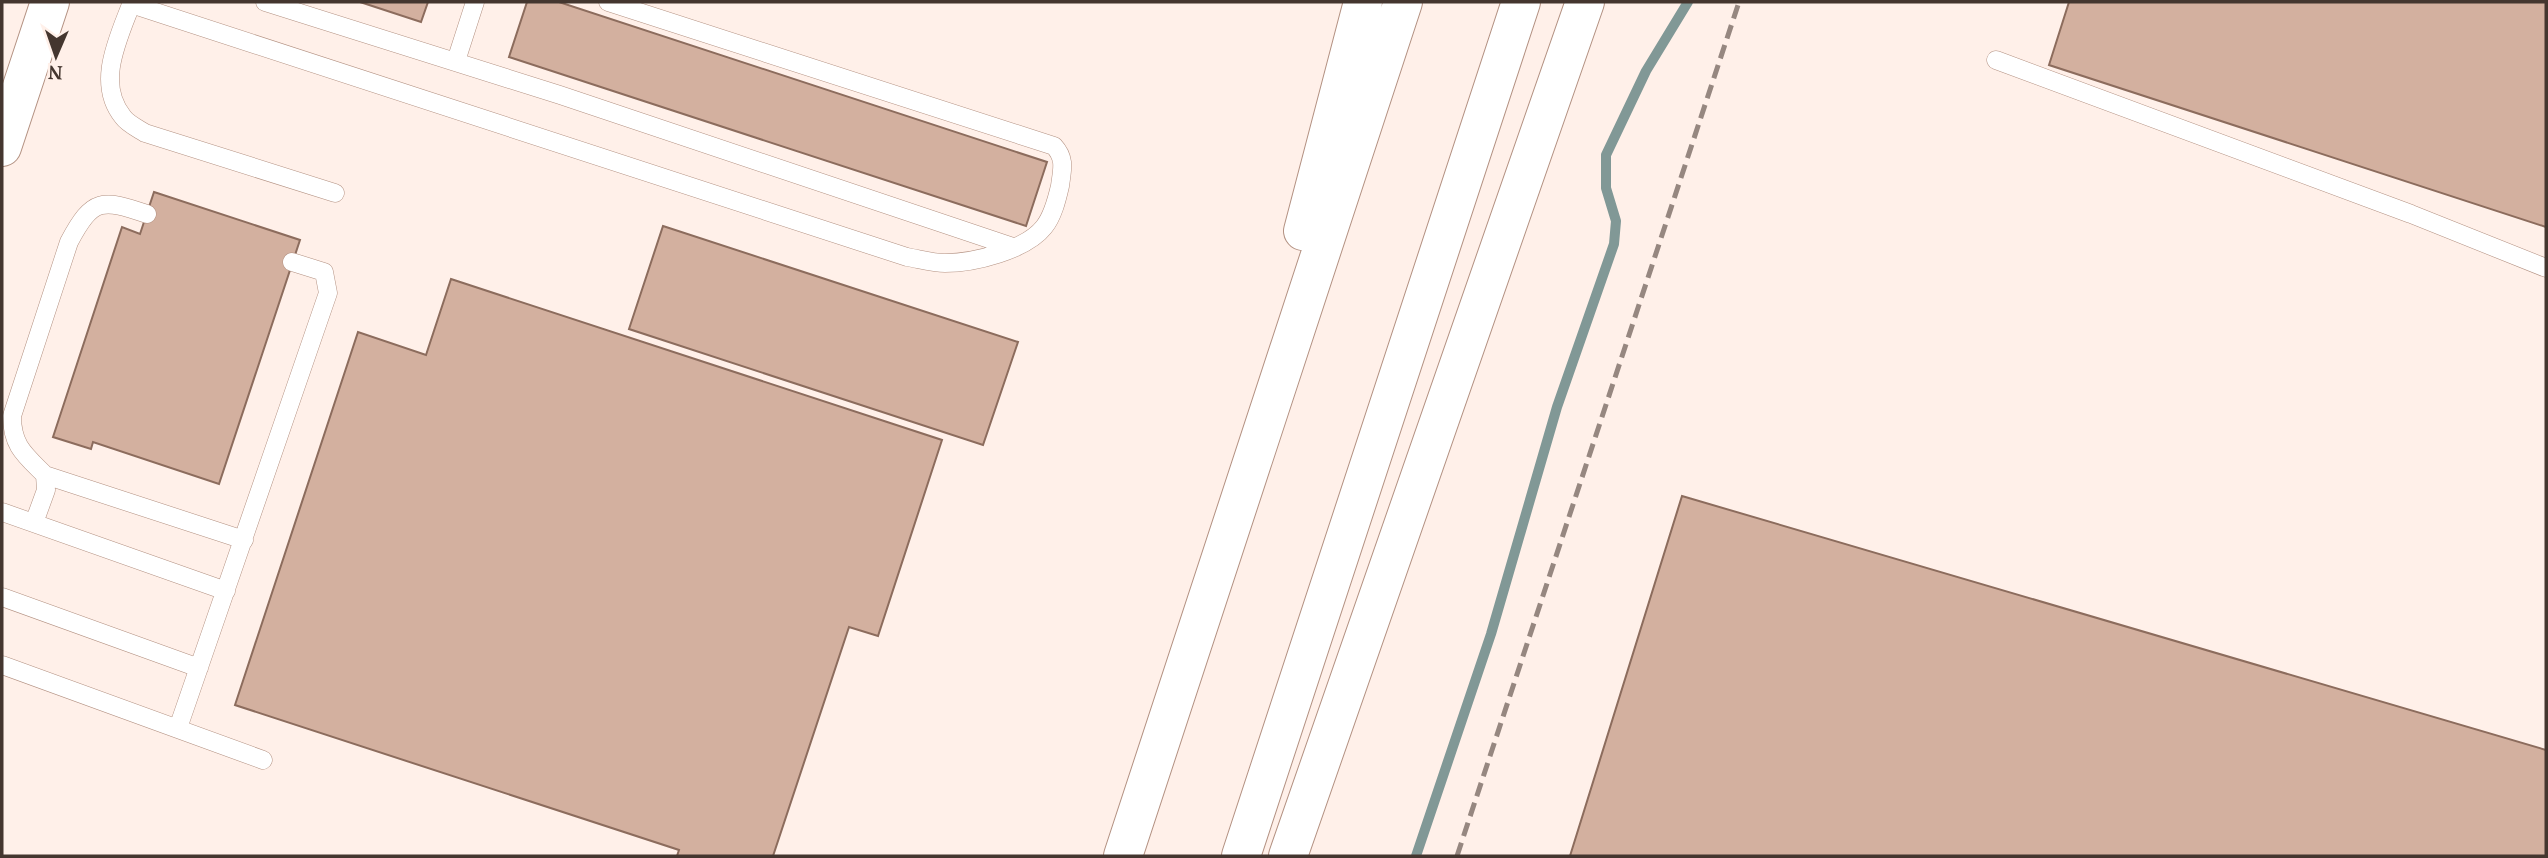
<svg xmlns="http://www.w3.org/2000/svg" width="2548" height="858" font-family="'PT Serif',serif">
	<rect width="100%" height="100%" fill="#fff0e9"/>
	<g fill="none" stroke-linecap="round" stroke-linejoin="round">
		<path stroke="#819896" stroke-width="10" d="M1416 856 1491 634 1557 407 1614 244 1616 221 1606 188V155L1646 71 1688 2"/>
	</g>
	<path fill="#d3b09f" stroke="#8c6c5d" stroke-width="2" d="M360 2H428L421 22Z
		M527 2H559L1047 162 1026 226 509 57Z
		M2069 2H2546V227L2049 65Z
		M154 192 300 240 219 484 93 442 91 449 53 437 122 227 140 234Z
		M663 226 1018 342 983 445 629 329Z
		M451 279 942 440 878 636 849 627 773 856H677L679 850 235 705 358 332 426 355Z
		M1682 496 2546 750V856H1570Z"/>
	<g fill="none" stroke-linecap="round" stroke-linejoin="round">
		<g stroke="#b39182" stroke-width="19">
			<path id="service" d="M132 2C119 37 95 83 123 117 128 124 139 129 145 133L335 193
				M265 2 560 95 1013 247
				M131 4 907 257C919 259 933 263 945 263 974 263 1026 250 1044 227 1053 216 1057 199 1060 186 1062 170 1066 159 1054 146L608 2
				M1996 60 2411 214 2546 268
				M456 61 475 2
				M147 214C102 199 93 197 69 242L12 416C12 446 25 455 45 475L244 540
				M2 512 226 591
				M34 523 46 490 45 475
				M2 597 199 668
				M2 665 263 760
				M178 728 328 293 324 272 292 262"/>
		</g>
		<g stroke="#b39182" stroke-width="40">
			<path id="primary" d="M2 147 50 2"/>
		</g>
		<g stroke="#b39182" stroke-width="40">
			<path id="motorway" d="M1303 231 1363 2
				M1123 856 1403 2
				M1241 856 1521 2
				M1288 856 1585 2"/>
		</g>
		<use href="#service" stroke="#fff" stroke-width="18"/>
		<use href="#primary" stroke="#fff" stroke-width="38"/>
		<use href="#motorway" stroke="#fff" stroke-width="38"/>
		<path stroke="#968780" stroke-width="5" stroke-dasharray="14 7" stroke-linecap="butt" d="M1457 856 1739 2"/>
	</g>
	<rect width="2548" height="858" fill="none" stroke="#44362f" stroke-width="7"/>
	<g transform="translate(56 56) rotate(182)" stroke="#fff0e9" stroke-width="5" paint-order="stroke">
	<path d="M0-5L12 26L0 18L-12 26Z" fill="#44362f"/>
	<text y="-10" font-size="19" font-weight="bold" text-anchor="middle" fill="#44362f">N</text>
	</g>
</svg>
